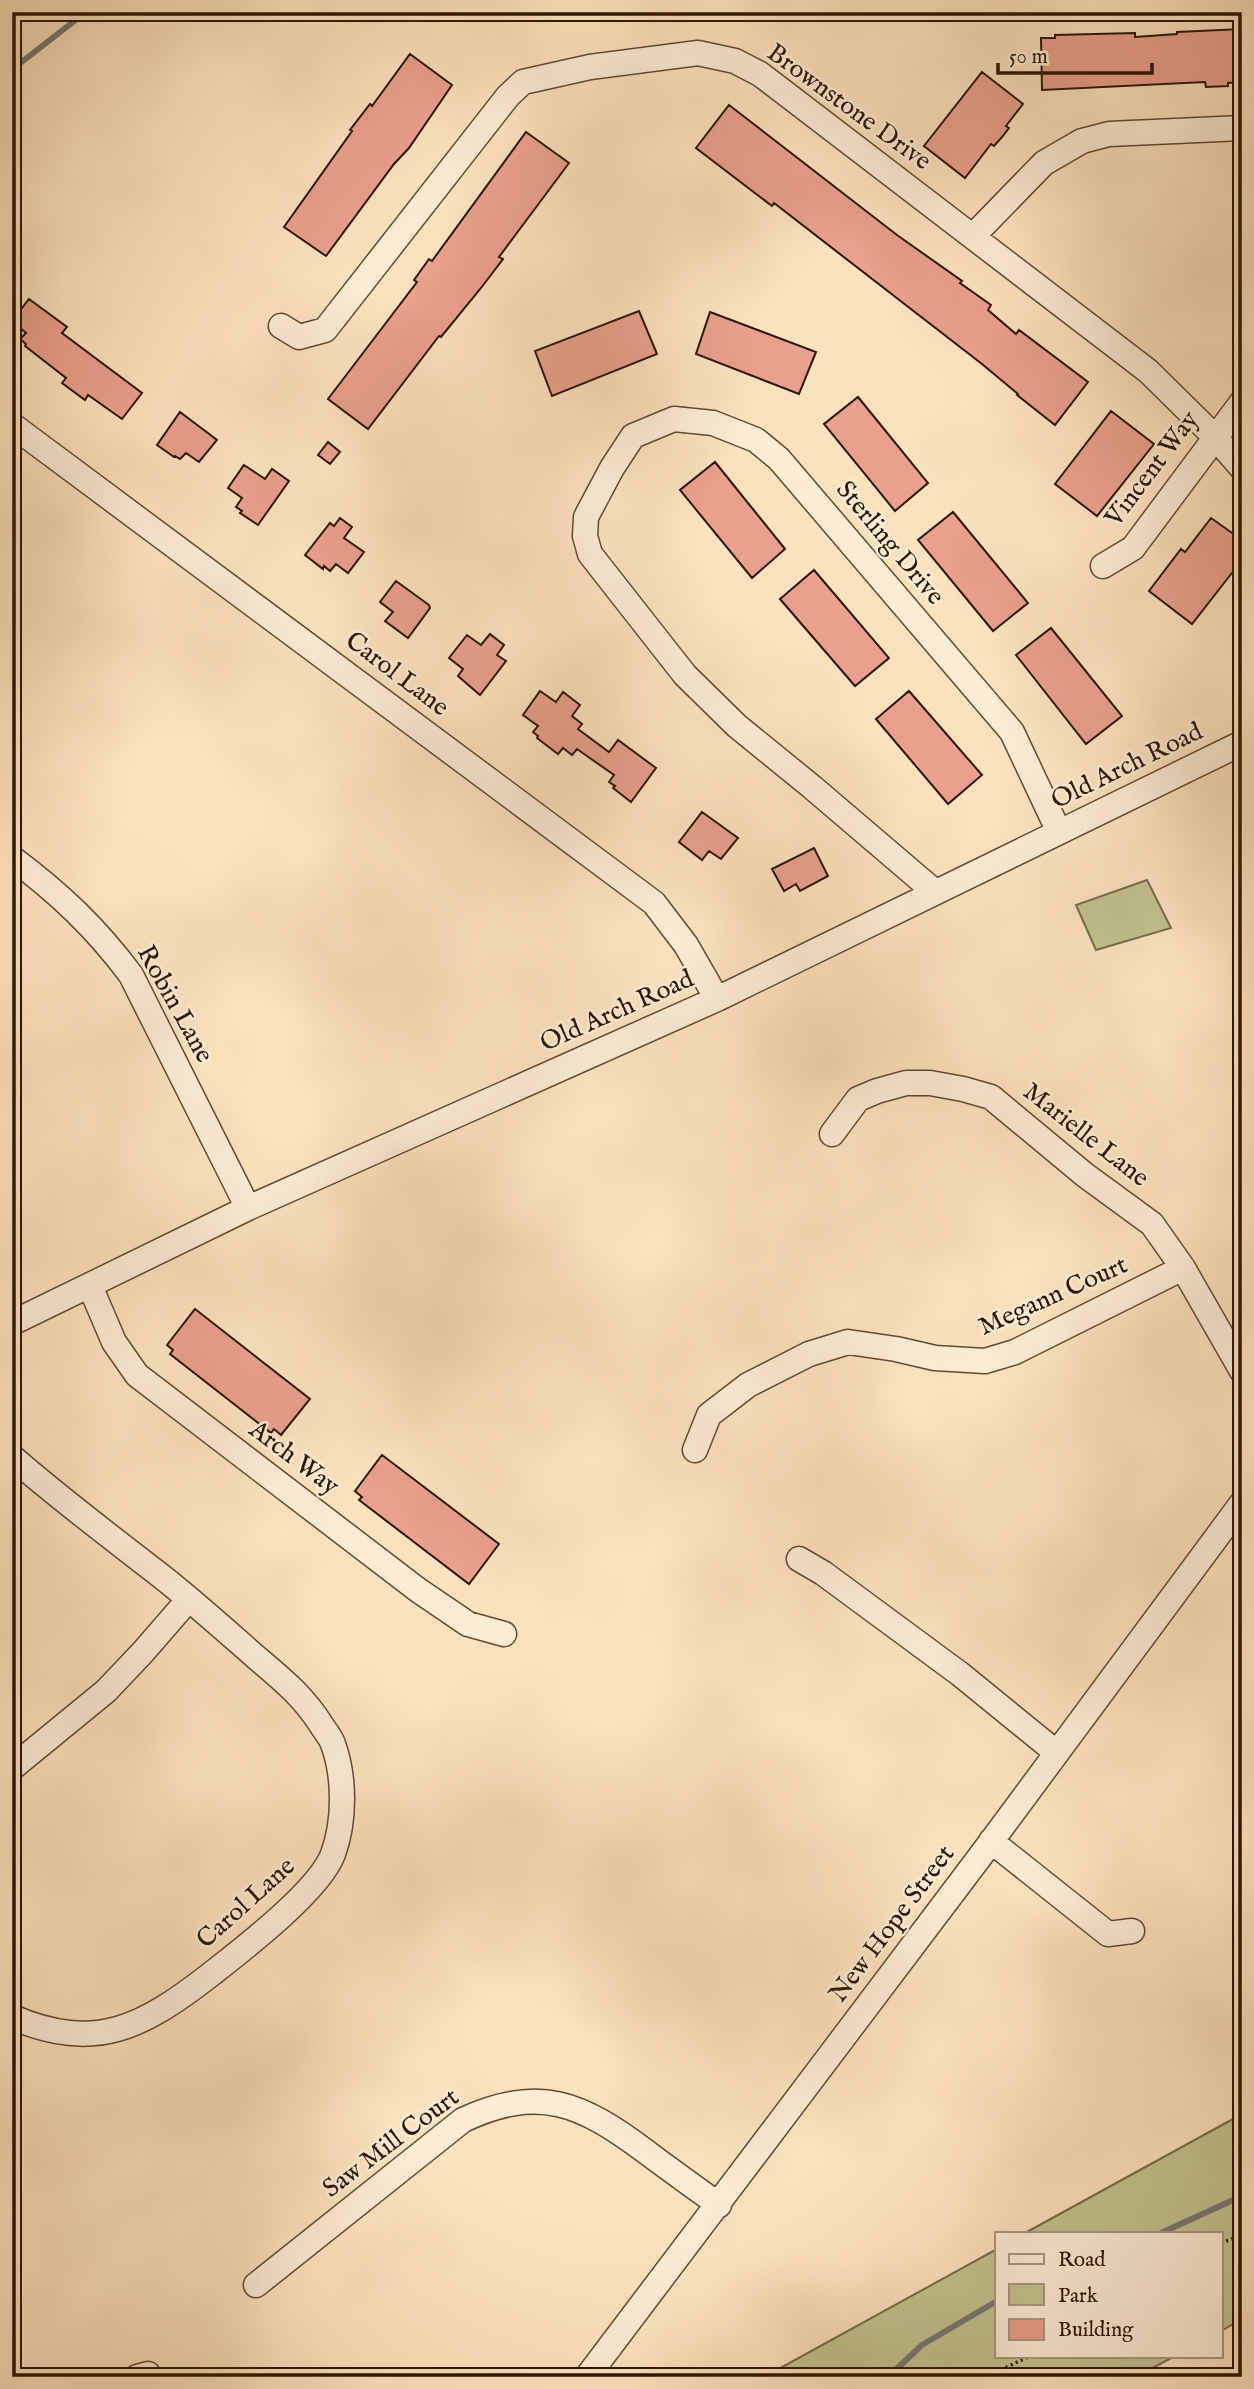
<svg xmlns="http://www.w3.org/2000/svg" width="1254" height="2389" font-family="'IM FELL English',serif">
	<rect width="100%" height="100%" fill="#fbe2bd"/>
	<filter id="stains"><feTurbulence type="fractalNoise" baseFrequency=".00286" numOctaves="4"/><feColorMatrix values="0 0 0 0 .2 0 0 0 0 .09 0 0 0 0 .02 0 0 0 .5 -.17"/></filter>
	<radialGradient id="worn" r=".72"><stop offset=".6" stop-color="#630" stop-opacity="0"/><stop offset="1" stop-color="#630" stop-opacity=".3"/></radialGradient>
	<path fill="#c1c28f" stroke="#766c49" stroke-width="2" d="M1147 880 1171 928 1096 950 1076 905Z
		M1242 2114V2319L1221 2331V2233H1025Z
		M997 2249V2356H1175L1136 2377H764Z"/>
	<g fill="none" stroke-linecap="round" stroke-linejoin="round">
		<path stroke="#757873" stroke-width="6" d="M12 66 19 64 86 12
			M1161 2233 1242 2196
			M888 2377 922 2345 997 2301"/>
	</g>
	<path fill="#e9a08c" stroke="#2c1603" stroke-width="2" d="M1242 29V82L1228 83V86L1206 87 1205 82 1042 90 1041 38H1055V35L1135 33V37L1177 34V32Z
		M410 54 452 85 409 148 394 164 326 256 284 227 352 131 350 130 370 104 372 106Z
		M982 72 1023 104 1006 126 1009 128 1002 137 994 146 991 144 965 178 924 146Z
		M729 105 897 235 962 281 960 283 991 305 988 310 1016 334 1019 330 1088 382 1055 425 1017 395 1018 394 982 364 774 203 772 206 696 148Z
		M526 132 569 163 499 257 503 259 481 288 441 337 439 336 368 429 328 399 417 282 414 280 429 259 432 261Z
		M29 299 67 327 62 333 142 393 122 419 88 395 85 400 62 383 66 378 25 346 26 344 20 339 26 333 12 321Z
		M639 311 657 354 552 396 535 351Z
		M710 312 816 352 799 394 696 354Z
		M858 397 928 483 895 511 824 424Z
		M1111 411 1154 444 1097 516 1055 484Z
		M180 412 217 440 199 462 186 453 180 459 175 456 174 457 157 445Z
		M328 442 340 452 330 464 318 455Z
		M715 462 785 549 752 578 680 490Z
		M244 465 265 479 272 469 289 481 258 525 240 513 242 511 236 507 242 498 228 488Z
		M953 512 1028 603 993 631 918 540Z
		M340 518 352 527 344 538 364 552 348 573 336 564 330 571 324 566 323 569 305 555 330 523 334 526Z
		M1211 518 1242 540V560L1192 624 1149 591 1181 549 1185 552Z
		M814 570 889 658 855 686 780 599Z
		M396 581 429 605 430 608 408 638 385 621 393 612 380 602Z
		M1051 628 1122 716 1086 744 1016 655Z
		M490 634 504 645 497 655 506 661 480 695 458 676 463 669 449 658 467 635 481 645Z
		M540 691 556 702 563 692 580 705 572 716 582 724 578 729 609 752 618 740 656 768 631 802 613 788 615 786 609 782 614 775 577 749 572 755 563 748 558 754 537 738 538 736 533 732 538 726 523 715Z
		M909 691 982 775 948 804 876 719Z
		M702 812 738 838 721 859 709 851 702 860 679 842Z
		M814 848 828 876 800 891 796 884 784 891 772 869Z
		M195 1309 310 1399 281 1435 274 1429 271 1433 170 1354 173 1350 167 1345Z
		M382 1455 499 1544 469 1584 359 1500 362 1497 355 1491Z"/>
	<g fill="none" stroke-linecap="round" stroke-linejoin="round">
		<g stroke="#604932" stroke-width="27">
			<path id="minor" d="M973 236 1044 163 1082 141 1109 134 1242 128
				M281 326 299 337 325 330 508 96 523 82 590 67 698 53 735 61 760 74 785 93 1148 371 1214 436 1242 468
				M12 425 654 903 686 945 717 999
				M1103 566 1133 548 1242 402
				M12 858C59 893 96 928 131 975L248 1208
				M935 892 812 787 737 726 685 675 590 554 585 536 586 517 612 468 633 436 674 419 713 423 756 440 779 459 1012 732 1059 832
				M832 1134 858 1099 877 1091 906 1083H930L963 1089 991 1097 1085 1175 1152 1224 1183 1268 1242 1371
				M90 1286 114 1342 137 1375 418 1590 468 1624 504 1634
				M12 1323 248 1208 717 999 1242 743
				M695 1450 709 1415 748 1385 809 1354 848 1342 896 1349 935 1358 985 1361 1015 1352 1183 1268
				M12 1457C60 1499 111 1537 161 1576 194 1602 225 1630 257 1658 283 1680 304 1697 322 1726 326 1732 331 1738 333 1744 345 1777 345 1821 333 1854 319 1891 243 1949 210 1975 143 2027 96 2053 12 2017
				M799 1559 823 1573 960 1674 1057 1753
				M12 1768 106 1691 143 1652 189 1599
				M991 1841 1108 1934 1132 1931
				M256 2285 463 2120C539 2084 582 2104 645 2151 669 2169 694 2187 719 2205
				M137 2377 148 2374
				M587 2377 979 1858 1242 1503"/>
		</g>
		<path stroke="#2c1603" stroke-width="3.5" stroke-dasharray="2 3.5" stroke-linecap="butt" d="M1221 2243 1242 2235
			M986 2377 1030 2356"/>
		<use href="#minor" stroke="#fcecd4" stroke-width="24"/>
	</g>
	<g text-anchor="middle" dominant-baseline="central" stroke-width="5" stroke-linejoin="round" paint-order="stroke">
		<g font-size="26" fill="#2c1603" stroke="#fcecd4">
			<text transform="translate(849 107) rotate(36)">Brownstone Drive</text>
			<text transform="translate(1152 469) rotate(-53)">Vincent Way</text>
			<text transform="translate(890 543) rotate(50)">Sterling Drive</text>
			<text transform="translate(397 674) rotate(37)">Carol Lane</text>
			<text transform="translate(1127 766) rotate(-26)">Old Arch Road</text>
			<text transform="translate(175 1004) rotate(61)">Robin Lane</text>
			<text transform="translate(617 1011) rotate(-24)">Old Arch Road</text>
			<text transform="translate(1086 1135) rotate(38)">Marielle Lane</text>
			<text transform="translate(1053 1296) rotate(-24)">Megann Court</text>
			<text transform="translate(294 1458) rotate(37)">Arch Way</text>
			<text transform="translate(246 1903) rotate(-42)">Carol Lane</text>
			<text transform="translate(892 1924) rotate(-53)">New Hope Street</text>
			<text transform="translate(391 2143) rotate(-37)">Saw Mill Court</text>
		</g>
	</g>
	<rect width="1254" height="2389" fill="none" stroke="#fbe2bd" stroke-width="42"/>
	<rect x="14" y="14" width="1226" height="2361" fill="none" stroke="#2c1603" stroke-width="3.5"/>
	<rect x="21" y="21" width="1212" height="2347" fill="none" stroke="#2c1603" stroke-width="2"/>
	<rect x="995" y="2232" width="228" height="126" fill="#fcecd4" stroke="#a99680" stroke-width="2"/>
	<rect x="1009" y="2254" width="35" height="10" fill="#fcecd4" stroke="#a99680" stroke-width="2"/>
	<text x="1058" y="2266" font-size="21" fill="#2c1603">Road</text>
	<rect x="1009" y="2284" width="35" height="21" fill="#c1c28f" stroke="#a99680" stroke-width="2"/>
	<text x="1058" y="2302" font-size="21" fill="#2c1603">Park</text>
	<rect x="1009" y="2319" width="35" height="21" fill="#e9a08c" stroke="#a99680" stroke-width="2"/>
	<text x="1058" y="2336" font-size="21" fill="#2c1603">Building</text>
	<path d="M998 63v10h154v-10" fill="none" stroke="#2c1603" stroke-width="3.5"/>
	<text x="1009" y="63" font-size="21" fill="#2c1603" stroke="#fcecd4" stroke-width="5" paint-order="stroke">50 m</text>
	<rect width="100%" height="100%" filter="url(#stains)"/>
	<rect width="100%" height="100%" fill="url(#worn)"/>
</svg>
